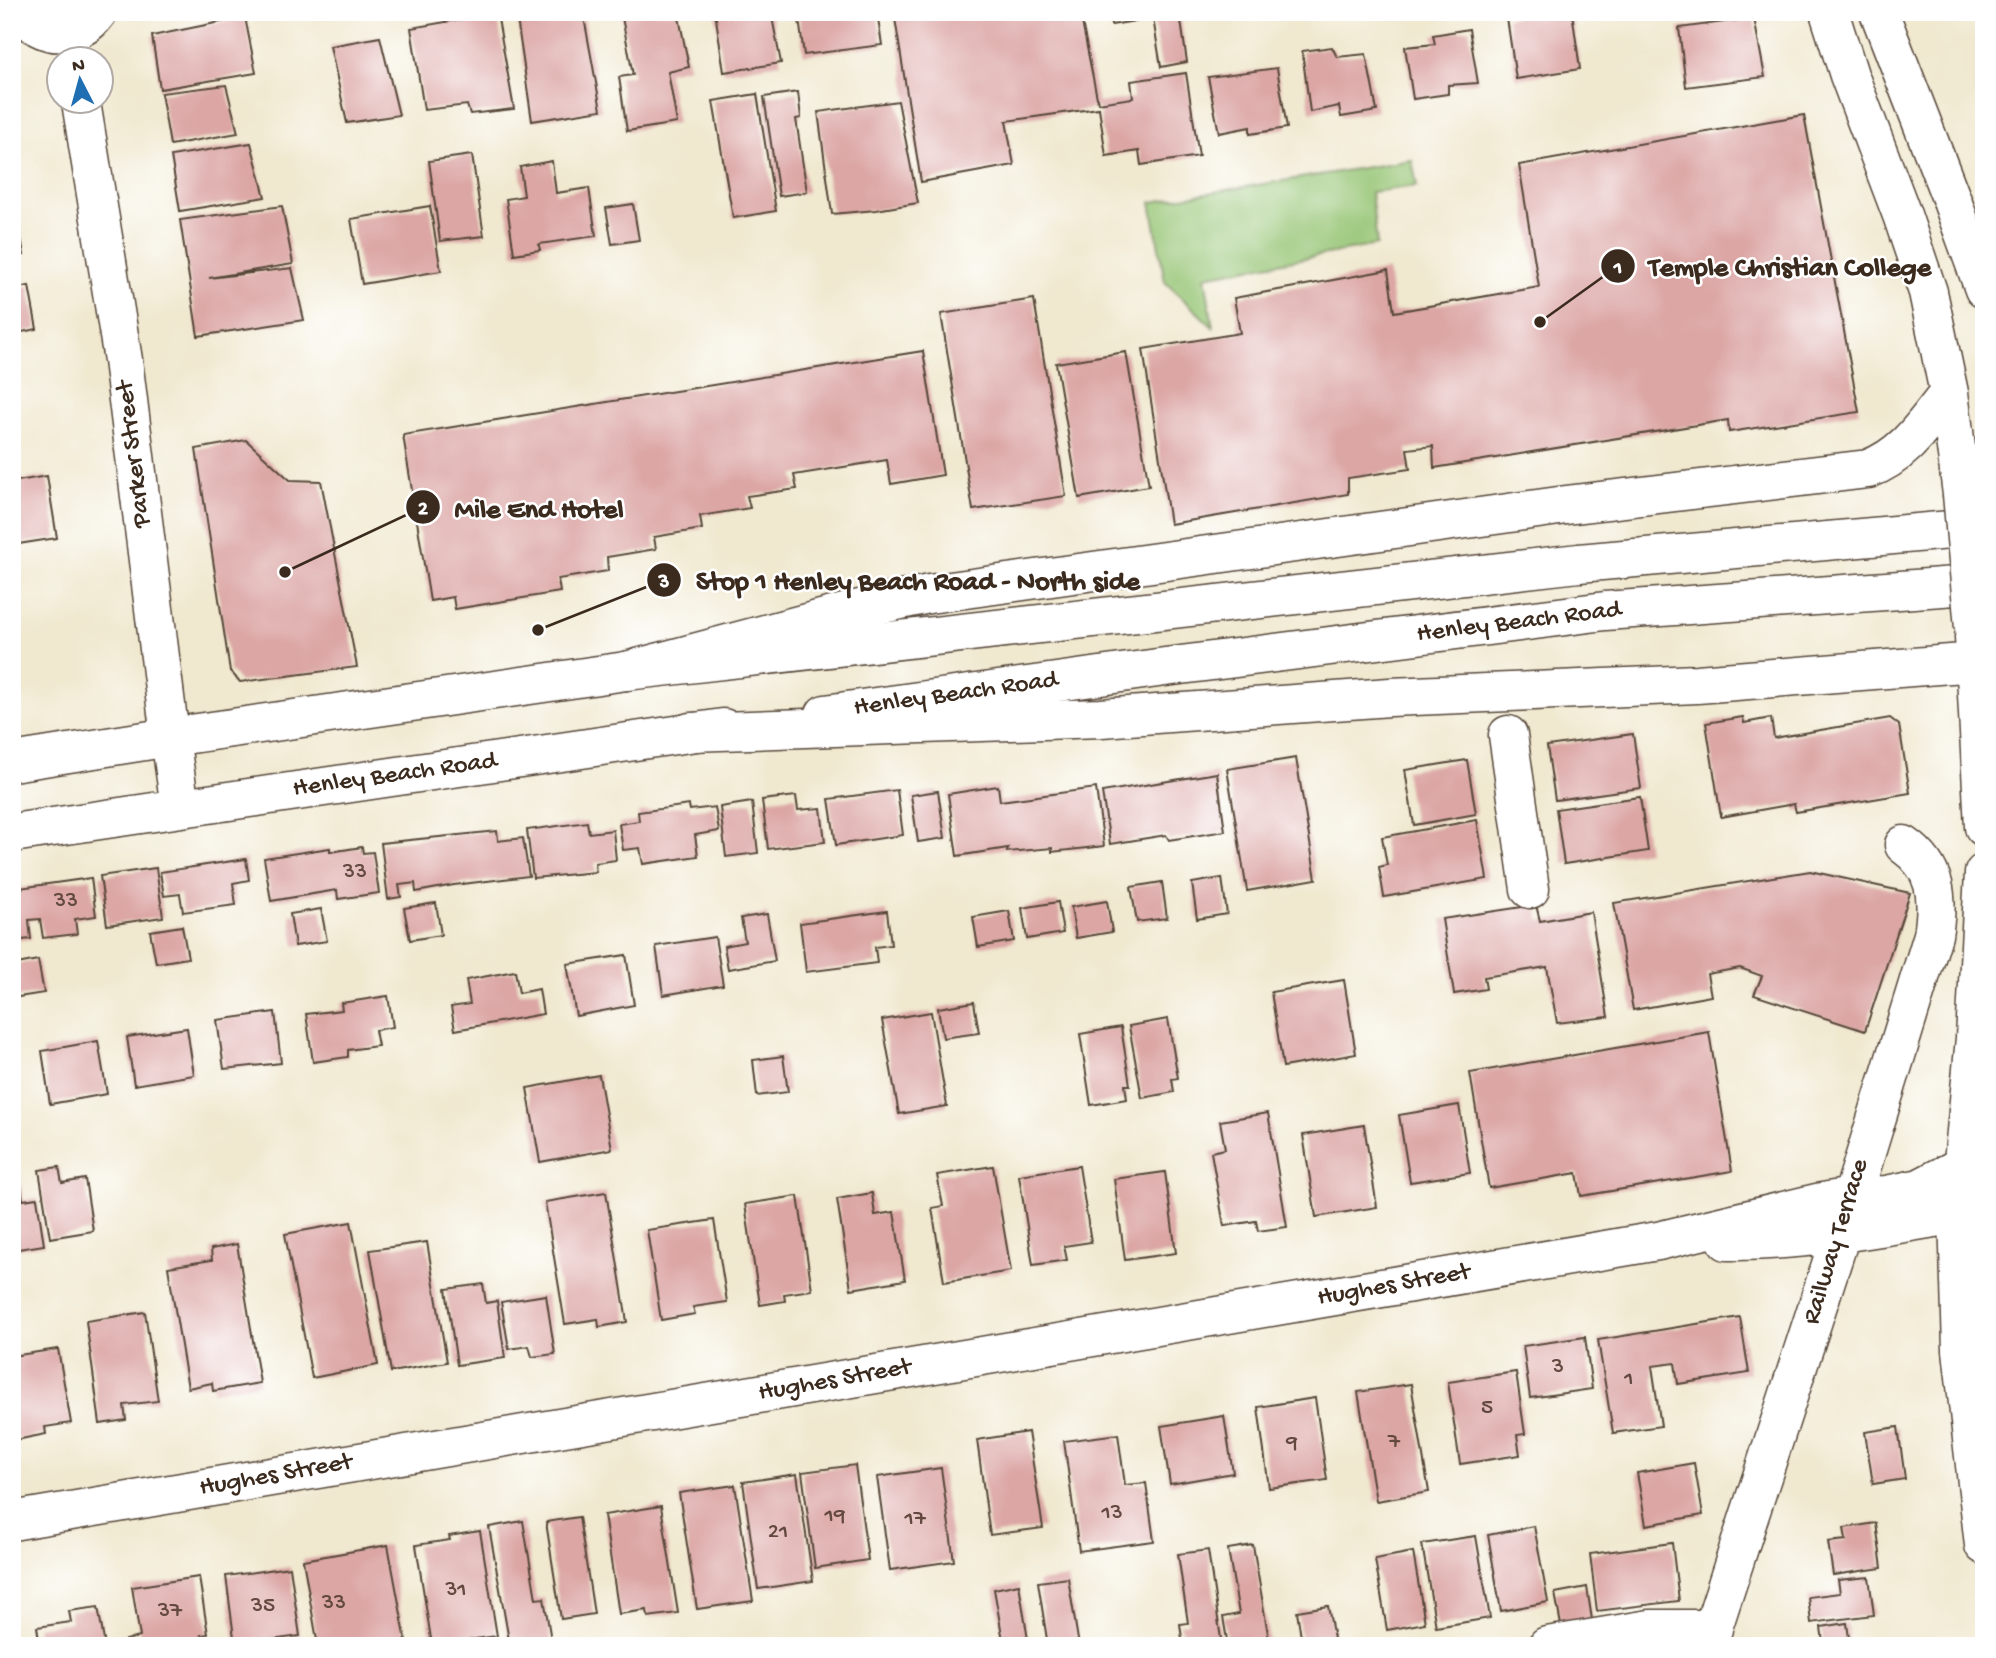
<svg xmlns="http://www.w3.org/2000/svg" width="1996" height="1658" font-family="'Gochi Hand',sans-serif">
	<rect width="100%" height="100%" fill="#fff"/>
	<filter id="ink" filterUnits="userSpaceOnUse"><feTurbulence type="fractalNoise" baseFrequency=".0143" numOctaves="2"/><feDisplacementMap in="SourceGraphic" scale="14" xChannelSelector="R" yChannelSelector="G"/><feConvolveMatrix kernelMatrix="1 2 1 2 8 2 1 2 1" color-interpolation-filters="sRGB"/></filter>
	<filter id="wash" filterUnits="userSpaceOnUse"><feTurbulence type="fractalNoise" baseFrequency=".00686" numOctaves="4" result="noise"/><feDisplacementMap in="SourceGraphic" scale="28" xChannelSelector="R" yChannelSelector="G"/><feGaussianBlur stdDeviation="1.57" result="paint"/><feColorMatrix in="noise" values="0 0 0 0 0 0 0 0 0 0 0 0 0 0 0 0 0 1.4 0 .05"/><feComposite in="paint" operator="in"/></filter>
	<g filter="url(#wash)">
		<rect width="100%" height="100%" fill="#f0e8cf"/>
		<path fill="#96c574" stroke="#687849" stroke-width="2" d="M1412 160 1417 186 1371 192 1377 245 1205 276 1213 327 1165 282 1151 202Z"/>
		<g id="blocks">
			<path fill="#dba6a4" d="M516 12H583L601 110 532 121Z
				M621 12H678L689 67 668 72 677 123 627 131 619 77 633 75Z
				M715 12H771L781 63 724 72Z
				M798 12H877L882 45 804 55Z
				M894 12H1080L1098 103 1133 98 1131 81 1186 73 1199 156 1141 165 1139 151 1106 156 1099 108 1006 121 1014 165 921 182Z
				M1109 12H1162V16L1180 14 1187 62 1161 67 1153 18 1111 25Z
				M1545 12H1572L1580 69 1516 79 1507 18Z
				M1676 12H1712V14L1677 19Z
				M497 13 514 109 470 114 467 105 424 110 411 28Z
				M245 17 256 73 160 89 152 36Z
				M1754 18 1765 77 1686 87 1679 28Z
				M1469 29 1478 83 1448 85V94L1413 99 1405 47 1435 44 1433 35Z
				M380 37 399 115 347 123 330 46Z
				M1332 47 1337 57 1366 54 1377 111 1341 117 1339 106 1310 112 1302 51Z
				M1277 68 1287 128 1250 134V127L1219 133 1208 77Z
				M226 85 238 133 170 145 161 93Z
				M798 92 801 118 796 119 807 192 779 196 764 97Z
				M757 94 776 211 733 218 713 101Z
				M898 101 918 203 876 210 832 214 818 112Z
				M1804 115 1859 412 1729 432 1728 420 1434 468 1433 446 1407 449 1410 469 1348 478V494L1170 524 1143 349 1240 333 1234 298 1388 270 1394 312 1539 287 1519 165Z
				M251 143 265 197 180 211 171 156Z
				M472 155 484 236 440 241 429 161Z
				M552 161 556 193 589 188 596 236 539 244 540 250 514 254 506 199 524 196 520 167Z
				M12 197H14L24 255 12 257Z
				M633 204 639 240 612 244 606 208Z
				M282 206 293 264 209 278 292 268 304 320 198 336 180 220Z
				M430 206 441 271 362 284 351 219Z
				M29 286 37 329 12 334V289Z
				M1034 299 1066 496 973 510 941 314Z
				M923 351 943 475 891 484 887 460 794 475 797 489 747 496 750 508 700 516 702 529 654 537 656 549 607 557 608 571 558 579 560 592 455 609 453 597 430 601 403 435Z
				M1126 352 1149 486 1079 498 1056 363Z
				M246 440 290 480 321 481 357 667 240 682 230 671 196 449Z
				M47 476 57 538 12 545V482Z
				M1743 717 1744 723 1771 718 1774 738 1890 718 1899 725 1910 793 1796 812 1794 804 1721 817 1706 723Z
				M1633 734 1641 788 1555 800 1547 746Z
				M1296 758 1316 879 1247 891 1227 769Z
				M1467 760 1476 814 1414 825 1405 770Z
				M1217 773 1225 831 1169 840 1166 835 1110 844 1102 792Z
				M998 786 1000 801 1096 788 1104 846 1052 852V848L1007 852 1008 848 957 856 948 794Z
				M897 790 903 835 836 845 829 799Z
				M938 791 945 838 918 842 911 795Z
				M796 796 798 810 821 808 825 842 768 849 762 800Z
				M1640 797 1648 851 1564 864 1556 809Z
				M752 802 758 853 726 857 720 807Z
				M689 805 690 810 715 807 719 831 695 835 698 856 643 864 640 848 623 850 619 824 639 821 638 812Z
				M1477 820 1487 879 1384 897 1379 867 1387 865 1382 837Z
				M587 822 589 833 613 830 616 860 595 863 596 872 533 878 527 830Z
				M497 831 498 841 523 838 529 876 454 885 416 892 415 883 399 885 401 897 388 899 381 843Z
				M362 847 363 853 373 852 379 893 338 899 337 890 271 901 264 858 330 848V852Z
				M246 859 249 880 233 883 236 905 183 912 180 894 164 896 160 872Z
				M156 868 163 917 107 925 100 876Z
				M1810 871 1910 893 1865 1031 1754 995 1762 976 1740 968 1707 974 1711 996 1633 1010 1614 903Z
				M91 878 96 916 75 919 77 934 43 938 40 919 29 920 31 939 12 941V889Z
				M1222 878 1227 914 1197 919 1192 883Z
				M1162 882 1167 918 1137 922 1131 887Z
				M1107 901 1112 932 1076 938 1071 907Z
				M1058 902 1063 933 1027 939 1022 908Z
				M436 903 441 935 410 940 404 908Z
				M1536 905 1540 921 1591 912 1608 1017 1557 1023 1547 967 1484 977 1486 989 1454 994 1442 919Z
				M321 909 327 941 295 946 290 914Z
				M887 911 891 945 875 947 877 963 806 972 800 923Z
				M1009 911 1014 941 978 947 973 917Z
				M767 914 775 961 728 969 724 946 745 942 741 918Z
				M182 926 188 958 156 963 150 931Z
				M715 937 723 985 663 995 656 946Z
				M626 955 634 1005 576 1016 567 964Z
				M38 960 44 993 12 998V965Z
				M515 971 519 993 539 989 543 1014 455 1030 451 1007 470 1004 466 980Z
				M1344 980 1356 1054 1283 1067 1271 992Z
				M388 996 393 1027 375 1030 378 1046 348 1050V1057L313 1062 306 1014 342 1010 341 1003Z
				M974 1002 979 1033 943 1038 938 1008Z
				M275 1012 281 1063 224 1069 217 1020Z
				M931 1012 947 1106 899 1114 882 1020Z
				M1168 1019 1178 1078 1172 1079 1174 1092 1142 1098 1129 1026Z
				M1121 1027 1130 1085H1125L1127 1099 1091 1105 1080 1034Z
				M187 1028 194 1075 134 1085 127 1037Z
				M1709 1032 1732 1171 1581 1196 1577 1173 1489 1188 1470 1073Z
				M98 1041 107 1094 50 1104 42 1051Z
				M783 1056 788 1092 757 1096 753 1060Z
				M599 1075 612 1149 540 1162 527 1088Z
				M1459 1105 1470 1173 1410 1182 1399 1115Z
				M1268 1113 1287 1227 1258 1231 1256 1221 1224 1226 1211 1152 1225 1149 1220 1121Z
				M1364 1125 1377 1207 1316 1217 1303 1135Z
				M993 1166 1011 1271 944 1282 932 1208 943 1206 937 1175Z
				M1079 1166 1091 1242 1064 1246 1067 1260 1033 1265 1019 1175Z
				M59 1167 62 1183 85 1179 93 1231 50 1238 39 1170Z
				M19 1172 23 1200 37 1198 44 1245 12 1250V1173Z
				M1165 1172 1176 1253 1125 1260 1114 1179Z
				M606 1192 627 1322 599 1327 598 1319 565 1324 545 1202Z
				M872 1193 875 1215 894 1212 905 1280 851 1289 837 1199Z
				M798 1196 812 1290 784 1294 785 1301 760 1305 745 1204Z
				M714 1220 727 1302 693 1307 695 1314 661 1320 647 1230Z
				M351 1222 378 1365 312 1378 285 1234Z
				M427 1242 447 1362 391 1372 370 1250Z
				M237 1244 260 1383 213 1391 212 1383 188 1388 168 1267 212 1260 211 1249Z
				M483 1284 486 1303 497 1301 505 1358 457 1365 446 1289Z
				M546 1295 555 1354 532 1357 529 1346 509 1349 501 1302Z
				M145 1312 158 1401 124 1405 126 1420 100 1424 86 1321Z
				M1740 1317 1749 1373 1678 1384 1675 1363 1652 1366 1661 1426 1613 1433 1598 1340Z
				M1585 1337 1592 1389 1530 1398 1523 1346Z
				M58 1349 71 1423 45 1427 46 1434 16 1440 12 1417V1356Z
				M1516 1372 1525 1434 1517 1435 1520 1455 1460 1464 1448 1382Z
				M1411 1384 1429 1492 1376 1501 1358 1392Z
				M1315 1398 1327 1480 1269 1488 1258 1407Z
				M1224 1416 1233 1473 1170 1484 1161 1426Z
				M1898 1427 1905 1479 1873 1484 1865 1432Z
				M1028 1432 1043 1528 990 1535 977 1440Z
				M1118 1434 1125 1485 1146 1483 1154 1541 1079 1551 1064 1441Z
				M1694 1463 1703 1515 1646 1525 1637 1473Z
				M855 1465 868 1560 815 1568 802 1472Z
				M941 1468 954 1561 890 1570 877 1477Z
				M797 1474 813 1581 758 1589 743 1482Z
				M735 1485 753 1601 697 1609 679 1493Z
				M661 1506 678 1613 648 1617 647 1610 619 1614 604 1515Z
				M579 1517 594 1614 561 1619 546 1522Z
				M523 1521 536 1599 544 1598 552 1646H510L489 1527Z
				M1876 1523 1882 1568 1833 1575 1828 1542 1846 1540 1844 1528Z
				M1534 1526 1548 1602 1501 1611 1488 1535Z
				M480 1531 497 1636 432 1645 416 1545 450 1540 449 1536Z
				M1476 1536 1490 1618 1436 1627 1422 1544Z
				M1672 1543 1679 1601 1597 1611 1590 1554Z
				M388 1545 406 1641 377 1646H318L303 1560Z
				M1253 1545 1270 1646H1228L1223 1617 1239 1614 1228 1549Z
				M1208 1550 1222 1646H1183L1180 1624 1188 1623 1178 1554Z
				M1413 1552 1425 1623 1387 1630 1375 1559Z
				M290 1567 300 1636 235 1645 226 1576Z
				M199 1577 208 1634 201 1635 202 1646H126L125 1640 140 1637 132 1587Z
				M1869 1577 1874 1615 1811 1623 1808 1597 1840 1593 1838 1580Z
				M1068 1578 1079 1646H1048L1038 1582Z
				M1019 1584 1029 1646H1004L994 1589Z
				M1587 1587 1592 1620 1561 1625 1555 1593Z
				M1328 1606 1334 1639 1302 1644 1297 1611Z
				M98 1607 105 1646H40L37 1627 71 1622 69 1611Z
				M1847 1623 1850 1646H1805V1644L1823 1642 1821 1627Z"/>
		</g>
	</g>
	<g filter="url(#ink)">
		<use href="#blocks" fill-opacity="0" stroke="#564639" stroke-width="2"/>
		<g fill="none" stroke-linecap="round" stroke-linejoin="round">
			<g stroke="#564639" stroke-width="41">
				<path id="minor" d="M22 12C42 39 78 40 98 12
					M81 102 123 360 170 737 180 807
					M1508 735 1530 889
					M1727 1241C1805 1242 1881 1227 1958 1214
					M12 1521 1658 1241 1817 1203 1852 1197 1886 1195 1920 1188 1962 1166
					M1547 1646 1650 1629H1713
					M1707 1646 1841 1234 1933 935C1939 898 1937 868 1904 845"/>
			</g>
			<g stroke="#564639" stroke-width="41">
				<path id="major" d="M825 714 1165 667 1605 611 1984 584
					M12 762 170 737 626 671 1579 563 1984 527
					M12 833 723 728"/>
			</g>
			<g stroke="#564639" stroke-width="41">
				<path id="highway" d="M1829 12 1849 75 1902 215 1928 292 1949 393 1962 494
					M1879 12 1951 198 1984 289
					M1974 637 1984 827
					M626 671 855 610 929 594 1566 505 1868 469C1906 455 1925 423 1949 393
					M690 732 1101 718 1390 697 1697 684 1976 662 1984 660
					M1984 873 1975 1038 1958 1214 1962 1350 1984 1545"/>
			</g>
			<use href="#minor" stroke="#fff" stroke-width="38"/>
			<use href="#major" stroke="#fff" stroke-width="38"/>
			<use href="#highway" stroke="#fff" stroke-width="38"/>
			<g stroke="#564639" stroke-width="41" stroke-linecap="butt">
				<path id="highway-bridge" d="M1962 494 1974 628"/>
			</g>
			<use href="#highway-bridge" stroke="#fff" stroke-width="38"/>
		</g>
	</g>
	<g text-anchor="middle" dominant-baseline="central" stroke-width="5" stroke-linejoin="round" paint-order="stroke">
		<g font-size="23" fill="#634940">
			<text x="355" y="872">33</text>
			<text x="66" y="901">33</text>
			<text x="1558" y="1367">3</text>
			<text x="1629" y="1379">1</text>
			<text x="1487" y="1408">5</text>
			<text x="1394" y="1442">7</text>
			<text x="1292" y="1443">9</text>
			<text x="1112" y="1513">13</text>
			<text x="835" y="1516">19</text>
			<text x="915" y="1519">17</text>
			<text x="778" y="1532">21</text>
			<text x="456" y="1590">31</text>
			<text x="334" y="1603">33</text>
			<text x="263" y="1606">35</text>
			<text x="170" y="1611">37</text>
		</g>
		<g font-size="26" fill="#3b2a1e" stroke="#fff">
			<text transform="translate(135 454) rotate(-97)">Parker Street</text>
			<text transform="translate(1519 623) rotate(-7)">Henley Beach Road</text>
			<text transform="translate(956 695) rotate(-8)">Henley Beach Road</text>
			<text transform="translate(395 776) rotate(-8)">Henley Beach Road</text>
			<text transform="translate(1837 1242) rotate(-73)">Railway Terrace</text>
			<text transform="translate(1394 1286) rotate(-10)">Hughes Street</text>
			<text transform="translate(835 1381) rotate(-10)">Hughes Street</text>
			<text transform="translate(276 1476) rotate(-10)">Hughes Street</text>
		</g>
	</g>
	<path fill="none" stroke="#3b2a1e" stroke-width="2.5" d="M1540 322L1618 266M285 572L423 507M538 630L664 580"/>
	<g fill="#3b2a1e" stroke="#fff" stroke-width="2.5">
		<circle cx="1540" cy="322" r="7"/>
		<circle cx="285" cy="572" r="7"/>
		<circle cx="538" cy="630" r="7"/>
		<circle cx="1618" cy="266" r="18"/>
		<circle cx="423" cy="507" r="18"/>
		<circle cx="664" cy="580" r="18"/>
	</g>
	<g font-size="21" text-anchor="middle" font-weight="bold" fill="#fff">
		<text x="1618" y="273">1</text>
		<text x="423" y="514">2</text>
		<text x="664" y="587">3</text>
	</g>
	<g font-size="28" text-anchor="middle" font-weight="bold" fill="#3b2a1e" stroke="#fff" stroke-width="5" stroke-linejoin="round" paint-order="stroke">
		<text x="1790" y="275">Temple Christian College</text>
		<text x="539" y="517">Mile End Hotel</text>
		<text x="918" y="589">Stop 1 Henley Beach Road - North side</text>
	</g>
	<rect width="1996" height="1658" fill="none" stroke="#fff" stroke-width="42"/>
	<g transform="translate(80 80) rotate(354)"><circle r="33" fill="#ffffff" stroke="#b1aaa5" stroke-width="2"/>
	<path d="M0-5L12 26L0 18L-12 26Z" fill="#1f6fb2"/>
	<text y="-10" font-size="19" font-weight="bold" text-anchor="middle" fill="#3b2a1e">N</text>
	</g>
</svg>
